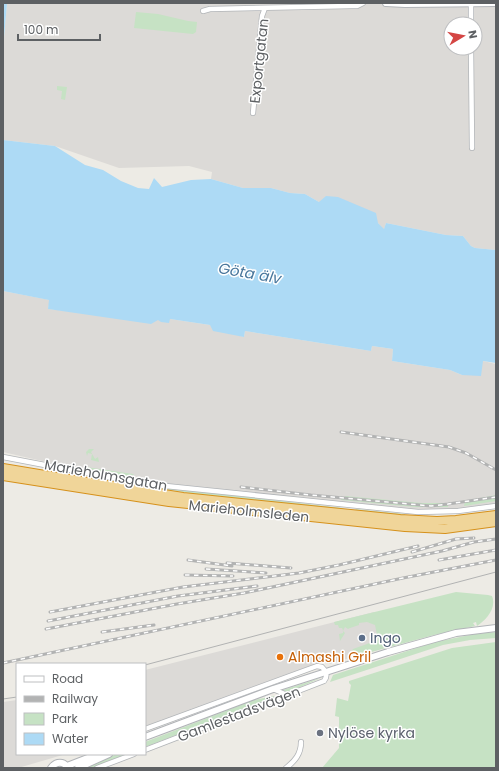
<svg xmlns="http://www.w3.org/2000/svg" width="499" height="771" font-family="Poppins,sans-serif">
	<rect width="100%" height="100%" fill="#edebe5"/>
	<path fill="#dcdad7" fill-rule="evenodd" d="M3 3H496V250L475 248 471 246 463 236 446 235 386 223 384 230 378 223 319 202 305 194 290 193 271 188H243L211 179 212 172 189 166 119 168 55 146 3 140V48L7 4ZM451 24H475V48H451Z
		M3 291 50 300 48 309 158 320 170 319 210 325 244 337 245 331 371 351 372 346 393 349 392 361 450 370 462 375 483 361 496 364V504L458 509 418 510 169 485 77 469 3 452Z
		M374 612 384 648 329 664 323 662 312 665 145 727V670Z
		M17 700V754H66L18 768H3V702Z"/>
	<path fill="#c6e2c4" d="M136 12 158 14 188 21 197 22 196 32 193 34 134 28Z
		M57 86 67 87 65 100 61 99 62 91 57 90Z
		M89 449H94L91 452 95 459 98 457 99 462 91 460 92 454 88 453 87 456 86 452Z
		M86 467 133 474 134 475C127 478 91 471 86 467Z
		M116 482 343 508 344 509 203 495Z
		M496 495V501L464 506 465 501Z
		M345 496 422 503H446L448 504V507H415L341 500V498L345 497Z
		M356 509 405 514V515L355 510Z
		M456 592 488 595 492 596C497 608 486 620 477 626L476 622 473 623 475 626 434 635 353 657H351L350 654 353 649 378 640 375 625 367 622 359 623V625L350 628 348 629 345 627 343 631 345 633 340 641 339 634 343 633C343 632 343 629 342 628H339L338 625H335L334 622Z
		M496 632V638L470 640 443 645 330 682 333 675 435 642 475 634Z
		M496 642V768H322L339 748V717L335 716 337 698 348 701 351 685 349 683V681L452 648Z
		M321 678 291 691 286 692 283 690Z
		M274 696V697L145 747V742L254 700Z
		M116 754H127L91 768H87Z"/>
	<path fill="#addaf5" d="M3 4H7L3 48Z
		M3 140 55 146 85 165 103 170 121 181 138 188 149 189 154 178 162 187 191 180 211 179 243 188H271L290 193 305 194 319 202 326 196 338 197 376 213 378 223 384 229 386 223 446 235 463 236 471 246 475 248 496 250V363L483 361 481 376 462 375 450 370 392 361 393 349 372 346 371 351 245 331 244 337 213 331 210 325 170 319 169 323 161 322 158 320 151 324 48 309 49 300 3 291Z"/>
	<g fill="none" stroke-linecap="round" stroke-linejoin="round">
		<g stroke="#b2b5b8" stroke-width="6">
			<path id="street" d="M203 11 210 9 351 6H357L363 3
				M471 24V3
				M471 48 472 148
				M253 113 262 16 265 8
				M3 457 97 475 156 485 301 500 418 512 458 511 496 506
				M273 689 287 695
				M145 729 317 666 322 667C326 671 328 676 324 681L145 750
				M97 768 134 754
				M286 768C295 761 301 754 301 742"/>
		</g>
		<g stroke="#b1b4b8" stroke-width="8">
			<path id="secondary" d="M386 3 405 4 496 3
				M145 737 273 689 388 652 456 633 496 628
				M67 766 98 754
				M51 768C56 761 64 761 68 768
				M78 768 109 754"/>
		</g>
		<g stroke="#d6911b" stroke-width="10">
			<path id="highway" d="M3 468 87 482 183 497 400 519 437 521 456 520 496 515
				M3 476 169 502 405 527 445 529 496 522"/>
		</g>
		<use href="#street" stroke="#fff" stroke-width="4.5"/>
		<use href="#secondary" stroke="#fff" stroke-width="6"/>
		<use href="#highway" stroke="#f0d599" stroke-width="8"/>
		<path stroke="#b2b3b3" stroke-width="1" d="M145 665 496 572
			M3 699 17 697"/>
		<g stroke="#b2b3b3" stroke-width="3">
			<path id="rail" d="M341 432 449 447 466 453 496 470
				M241 487 311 495 431 506 448 504 496 497
				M412 552 456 539 474 538
				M188 560 232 566
				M439 560 496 550
				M227 563 291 568
				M206 569 266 573
				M185 575 233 576
				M50 612 183 587 299 573 339 565 418 546
				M48 621 178 596 257 586
				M46 629 177 604 244 593 442 551 474 542 496 539
				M102 632 154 625
				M3 663 403 578 496 560"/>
		</g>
		<use href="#rail" stroke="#fff" stroke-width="1.5" stroke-dasharray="4.5" stroke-linecap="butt"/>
	</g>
	<circle fill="#5c6f8a" stroke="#fff" stroke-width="1.5" cx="362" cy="638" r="4"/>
	<circle fill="#e8710a" stroke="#fff" stroke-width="1.5" cx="280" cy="657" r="4"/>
	<circle fill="#6b7280" stroke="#fff" stroke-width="1.5" cx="320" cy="733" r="4"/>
	<g text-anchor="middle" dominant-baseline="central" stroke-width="3" stroke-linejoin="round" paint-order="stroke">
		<g font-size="14" fill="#5d6063" stroke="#fff">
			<text transform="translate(259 61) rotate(-84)">Exportgatan</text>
			<text transform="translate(106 475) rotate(10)">Marieholmsgatan</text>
			<text transform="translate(249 511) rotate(6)">Marieholmsleden</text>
			<text transform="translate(239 714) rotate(-21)">Gamlestadsvägen</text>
		</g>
		<g font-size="14" fill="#4e5e75" stroke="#fff" text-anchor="start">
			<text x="370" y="638">Ingo</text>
		</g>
		<g font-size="14" fill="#c56008" stroke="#fff" text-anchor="start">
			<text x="288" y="657">Almashi Gril</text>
		</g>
		<g font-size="14" fill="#5b616d" stroke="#fff" text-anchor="start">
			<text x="328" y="733">Nylöse kyrka</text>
		</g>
		<g font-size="15" font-style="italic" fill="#49779c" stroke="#fff">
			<text transform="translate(250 273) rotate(10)">Göta älv</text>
		</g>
	</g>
	<rect width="499" height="771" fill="none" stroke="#5d6063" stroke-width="8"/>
	<rect x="16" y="663" width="130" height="92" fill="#ffffff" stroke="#bebfc1"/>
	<rect x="24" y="676" width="20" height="6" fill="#ffffff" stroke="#bebfc1"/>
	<text x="52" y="683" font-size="12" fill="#5d6063">Road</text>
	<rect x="24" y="696" width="20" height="6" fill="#b2b3b3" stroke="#bebfc1"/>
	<text x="52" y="703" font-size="12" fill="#5d6063">Railway</text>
	<rect x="24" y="713" width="20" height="12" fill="#c6e2c4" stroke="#bebfc1"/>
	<text x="52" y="723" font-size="12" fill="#5d6063">Park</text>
	<rect x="24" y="733" width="20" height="12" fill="#addaf5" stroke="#bebfc1"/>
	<text x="52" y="743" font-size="12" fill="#5d6063">Water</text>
	<g transform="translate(463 36) rotate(80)"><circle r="19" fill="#ffffff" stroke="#bebfc1"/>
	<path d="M0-3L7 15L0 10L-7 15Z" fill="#d44644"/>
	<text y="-6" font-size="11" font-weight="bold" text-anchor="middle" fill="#5d6063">N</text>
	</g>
	<path d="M18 34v6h82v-6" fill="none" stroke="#5d6063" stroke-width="2"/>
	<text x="24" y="34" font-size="12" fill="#5d6063" stroke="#ffffff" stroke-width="3" paint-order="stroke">100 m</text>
</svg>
